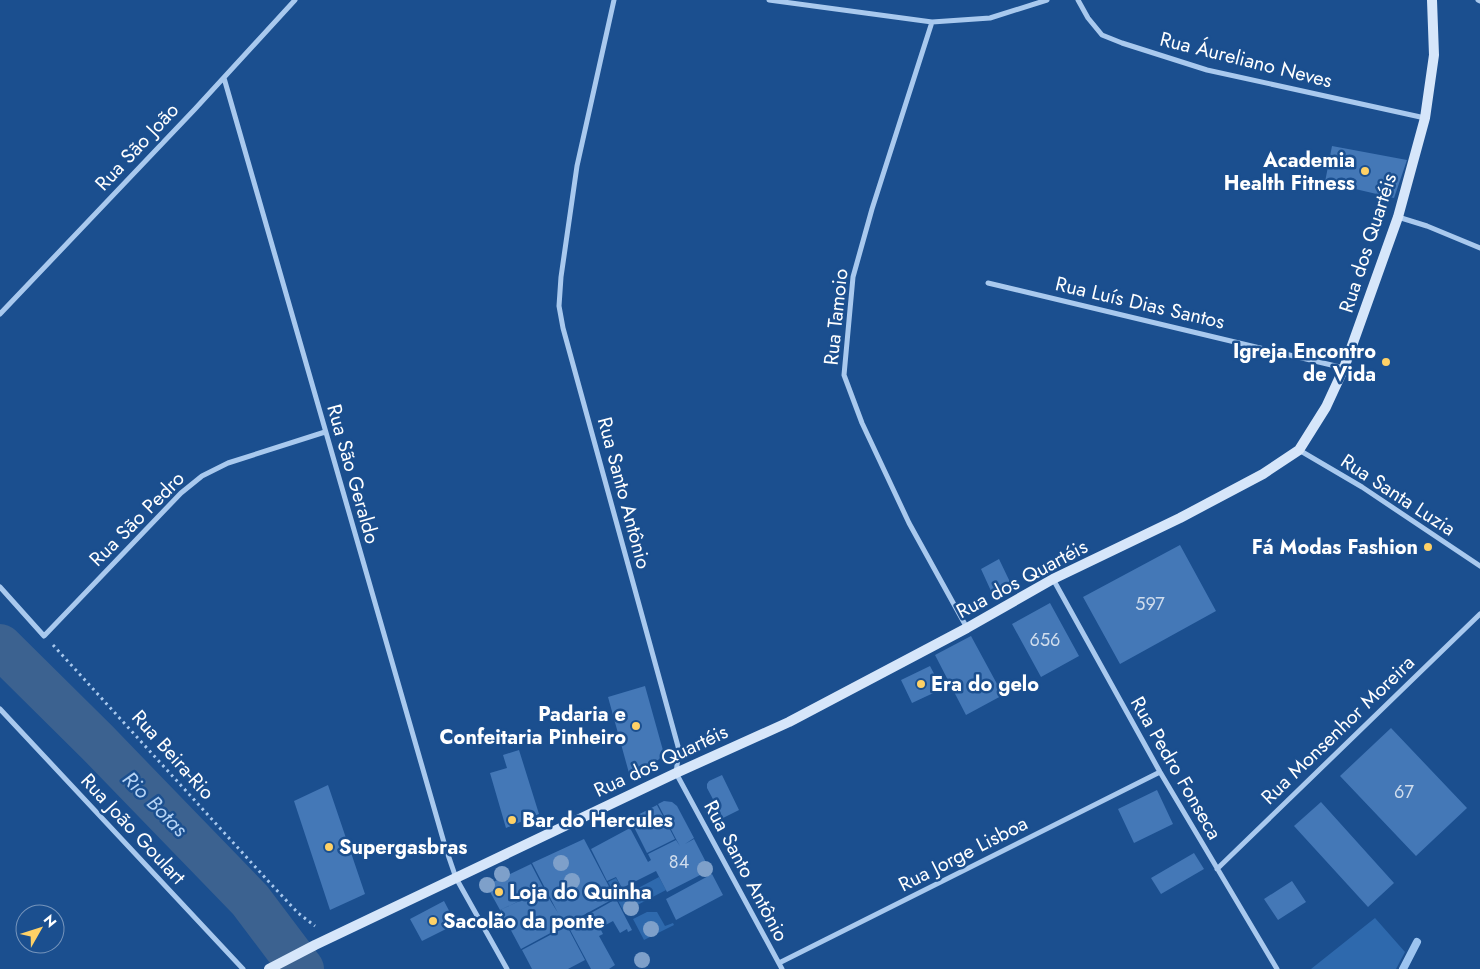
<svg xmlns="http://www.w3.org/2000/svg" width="1480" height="969" font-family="Jost,sans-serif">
	<rect width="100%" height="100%" fill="#1b4f8f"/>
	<path fill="#2e69ad" d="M659 877 666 890 624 912 608 882 616 878 625 895Z
		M647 912H657L665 926 673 923 674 925 644 940 633 919Z
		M1375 918 1405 952 1396 969H1311Z"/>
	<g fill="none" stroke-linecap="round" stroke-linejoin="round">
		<path stroke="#9cc4f0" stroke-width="8" d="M1403 969 1417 942"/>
		<path stroke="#3c6290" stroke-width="44" d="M0 646 97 742 250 900 302 969"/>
	</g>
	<path fill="#4478b7" d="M1332 146 1407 160 1394 198 1325 182Z
		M1180 545 1216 611 1120 664 1083 597Z
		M999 559 1010 582 991 591 981 569Z
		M1050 603 1079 656 1041 677 1012 624Z
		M971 636 1003 695 966 715 935 655Z
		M930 666 942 689 912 703 901 680Z
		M645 686 664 754 658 760 629 773 608 697Z
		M1391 728 1467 808 1416 856 1340 776Z
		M519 750 539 814 506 828 490 773 507 768 503 755Z
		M722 775 739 810 723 818 707 788V784L709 781Z
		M328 785 365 894 330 910 294 801Z
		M1157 790 1173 824 1134 843 1118 809Z
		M664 801 672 802 677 806 694 838 685 844 694 839 710 870 667 892 656 871 622 888 616 877 607 881 591 849 630 828 648 862 651 860 648 854 676 840 680 846 676 839 679 838 676 839 658 804Z
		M1321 802 1394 883 1368 907 1294 826Z
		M657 805 675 839 647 853 630 819Z
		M584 839 615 898 521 949 500 910 544 890 558 913 532 863Z
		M1194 853 1204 869 1161 894 1151 878Z
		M531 864 544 889 500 910 489 890 493 882Z
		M712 874 723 895 676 920 666 899Z
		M1292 881 1306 902 1278 920 1264 899Z
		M616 899 632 930 628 932 627 929 620 933 613 921 600 928 603 934 599 936 615 965 609 969H591L568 926Z
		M444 901 456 924 422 941 410 919Z
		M567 926 585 960 568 969H532L522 950Z"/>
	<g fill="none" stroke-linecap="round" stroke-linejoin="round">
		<path stroke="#a9c9ee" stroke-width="3" stroke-dasharray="2.5 4" stroke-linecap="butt" d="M53 645 270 883 298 913 315 926"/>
		<path stroke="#a9c9ee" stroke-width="5" d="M614 0 577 166 561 277 559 306 563 328 679 750 676 773 782 969
			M769 0 932 22 990 18 1047 0
			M1078 0 1088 18 1102 35 1122 43 1207 70 1425 118
			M1478 0 1480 1
			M932 22 872 209 853 277 844 375 862 423 909 523 967 628
			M224 78 445 846 456 878 507 969
			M1398 217 1427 226 1480 248
			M988 283 1344 368
			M0 314 195 109 295 0
			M1299 450 1362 487 1480 566
			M1053 579 1160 772 1277 969
			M0 587 44 636 181 493 202 476 228 463 325 432
			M0 709 243 969
			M1217 869 1480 614
			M779 963 1160 772"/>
		<path stroke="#d6e6fa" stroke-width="10" d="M269 969 315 945 676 773 789 722 967 628 1053 579 1180 518 1263 474 1299 450 1326 407 1344 368 1398 217 1425 118 1434 55 1432 0"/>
	</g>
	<g fill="#7ea0ca">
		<circle cx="561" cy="863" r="8"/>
		<circle cx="705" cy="869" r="8"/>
		<circle cx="502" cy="874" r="8"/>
		<circle cx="572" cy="881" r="8"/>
		<circle cx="487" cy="885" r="8"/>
		<circle cx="631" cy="908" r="8"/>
		<circle cx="651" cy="929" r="8"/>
		<circle cx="642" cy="960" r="8"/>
	</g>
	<g fill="#ffd166" stroke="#1b4f8f" stroke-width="2">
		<circle cx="1365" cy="171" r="5"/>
		<circle cx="1386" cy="362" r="5"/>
		<circle cx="1428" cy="547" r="5"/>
		<circle cx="921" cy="684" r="5"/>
		<circle cx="636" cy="726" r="5"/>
		<circle cx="512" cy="820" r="5"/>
		<circle cx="329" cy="847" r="5"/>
		<circle cx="499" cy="892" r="5"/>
		<circle cx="433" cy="921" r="5"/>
	</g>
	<g text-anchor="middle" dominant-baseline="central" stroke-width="5" stroke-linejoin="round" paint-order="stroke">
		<g font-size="18" fill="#d0dded">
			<text x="1150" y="604">597</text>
			<text x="1045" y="640">656</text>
			<text x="1404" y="792">67</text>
			<text x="679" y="862">84</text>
		</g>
		<g font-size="20" fill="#fff" stroke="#1b4f8f">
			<text transform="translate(1246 60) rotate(14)">Rua Áureliano Neves</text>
			<text transform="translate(137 147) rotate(-47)">Rua São João</text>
			<text transform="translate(1368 243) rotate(-72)">Rua dos Quartéis</text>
			<text transform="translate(1140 303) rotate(13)">Rua Luís Dias Santos</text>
			<text transform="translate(836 317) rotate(-84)">Rua Tamoio</text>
			<text transform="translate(353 474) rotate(74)">Rua São Geraldo</text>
			<text transform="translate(624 493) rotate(75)">Rua Santo Antônio</text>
			<text transform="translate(1398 495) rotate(33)">Rua Santa Luzia</text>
			<text transform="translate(137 519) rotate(-45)">Rua São Pedro</text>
			<text transform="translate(1022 579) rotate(-28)">Rua dos Quartéis</text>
			<text transform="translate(1338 730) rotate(-44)">Rua Monsenhor Moreira</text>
			<text transform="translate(173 755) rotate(48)">Rua Beira-Rio</text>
			<text transform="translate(661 761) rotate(-25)">Rua dos Quartéis</text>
			<text transform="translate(1176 768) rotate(60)">Rua Pedro Fonseca</text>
			<text transform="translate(133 829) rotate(47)">Rua João Goulart</text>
			<text transform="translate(963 854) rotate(-27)">Rua Jorge Lisboa</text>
			<text transform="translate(746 871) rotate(62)">Rua Santo Antônio</text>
		</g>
		<g font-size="20" font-weight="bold" fill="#fff" stroke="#1b4f8f" text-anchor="start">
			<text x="1355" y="160" text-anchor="end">Academia<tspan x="1355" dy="23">Health Fitness</tspan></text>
			<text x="1376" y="351" text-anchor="end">Igreja Encontro<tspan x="1376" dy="23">de Vida</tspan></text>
			<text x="1418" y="547" text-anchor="end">Fá Modas Fashion</text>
			<text x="931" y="684">Era do gelo</text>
			<text x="626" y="714" text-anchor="end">Padaria e<tspan x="626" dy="23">Confeitaria Pinheiro</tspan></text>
			<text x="522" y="820">Bar do Hercules</text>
			<text x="339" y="847">Supergasbras</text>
			<text x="509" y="892">Loja do Quinha</text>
			<text x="443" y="921">Sacolão da ponte</text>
		</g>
		<g font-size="21" font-style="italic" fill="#b5d3f5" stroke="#1b4f8f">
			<text transform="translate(155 804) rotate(45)">Rio Botas</text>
		</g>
	</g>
	<g transform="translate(40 929) rotate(51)"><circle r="24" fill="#1b4f8f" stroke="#7695bc"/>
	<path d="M0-4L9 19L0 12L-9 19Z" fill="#ffd166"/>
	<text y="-8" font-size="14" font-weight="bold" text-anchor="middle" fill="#ffffff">N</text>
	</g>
</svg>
